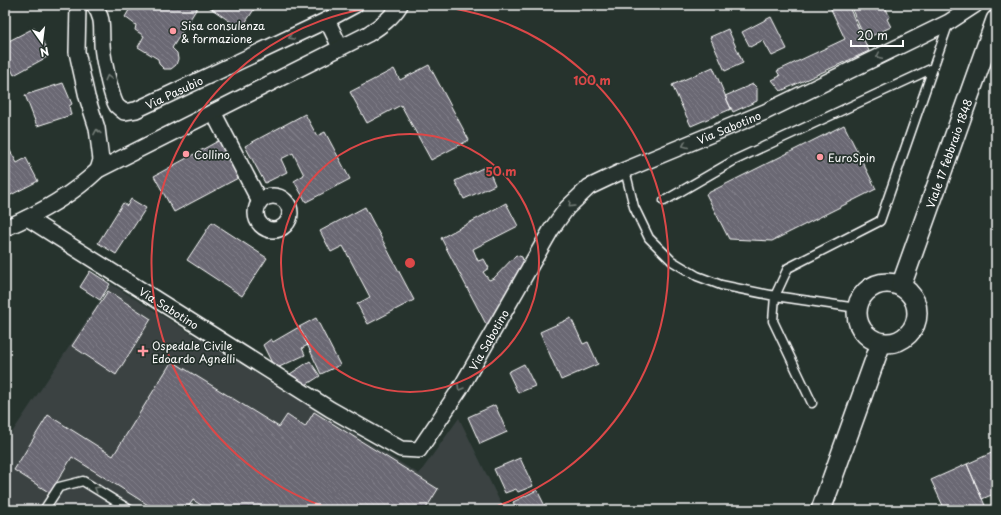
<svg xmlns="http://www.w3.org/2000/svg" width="1001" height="515" font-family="'Playpen Sans',sans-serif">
	<defs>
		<pattern id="building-back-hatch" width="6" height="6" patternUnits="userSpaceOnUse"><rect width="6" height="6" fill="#6a6773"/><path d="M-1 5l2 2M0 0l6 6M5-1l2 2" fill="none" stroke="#807e88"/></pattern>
	</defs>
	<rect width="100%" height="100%" fill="#26332d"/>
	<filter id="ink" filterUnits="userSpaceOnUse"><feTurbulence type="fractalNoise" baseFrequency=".025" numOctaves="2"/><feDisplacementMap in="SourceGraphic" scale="8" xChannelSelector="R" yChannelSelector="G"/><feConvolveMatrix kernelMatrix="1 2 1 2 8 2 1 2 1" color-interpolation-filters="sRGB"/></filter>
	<g filter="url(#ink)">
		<path fill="#3a4342" d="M111 284 419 474 459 418 504 510H5V443Z"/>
		<path fill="url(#building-back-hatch)" stroke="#fff" d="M5 5H14L5 12Z
			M132 5H199L172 48 177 53 178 59 176 65 171 69H164L159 64 158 59 138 47 144 36 135 30 136 25 125 17Z
			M206 5H257L241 29Z
			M829 5H848L869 51 781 91 772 80 780 76 777 71 845 39Z
			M850 5H884L890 17 887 19 891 27 865 39Z
			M771 17 787 49 772 56 763 40 750 47 742 32Z
			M34 28 46 46 43 49 47 57 14 75 5 57V43Z
			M728 29 743 63 725 71 710 37Z
			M429 65 469 140 431 160 401 105 367 123 350 92 394 69 400 80Z
			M713 67 731 109 691 126 672 85Z
			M63 83 72 104 69 106 71 115 37 126 25 95Z
			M753 84 757 88V101L733 112 725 96Z
			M305 114 317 136 325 132 350 179 306 202 294 181 304 175 293 153 281 159 287 172 265 183 245 146Z
			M844 125 876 189 772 241 729 239 706 194Z
			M220 140 240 177 174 212 154 176Z
			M5 142 17 163 26 158 38 181 5 198Z
			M487 166 495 185 464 199 455 181Z
			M131 199 146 208 116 254 98 243 123 203 127 206Z
			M506 203 518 226 473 249 478 261 484 259 489 268 483 272 489 280 494 278 516 255 522 257 524 265 490 322 486 324 441 238Z
			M365 207 414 300 368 324 357 304 370 297 343 246 331 252 320 231Z
			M212 222 267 258 242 296 187 260Z
			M90 271 110 284 100 300 80 287Z
			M108 291 151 319 116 375 72 346Z
			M316 318 340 365 321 374 299 327Z
			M571 318 583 344 588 342 598 364 561 380 540 332Z
			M299 327 308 345 302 348 305 355 275 369 263 345 271 339 273 342Z
			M172 361 279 427 287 415 305 427 314 412 438 489 425 510H209L193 500 186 510H156L72 457 50 493 14 470 48 415 113 456Z
			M310 361 320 376 301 388 290 374Z
			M524 364 535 386 518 393 508 372Z
			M495 405 507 432 480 444 468 417Z
			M996 451V493L982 499 967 464Z
			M520 458 533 486 518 492 516 489 505 493 494 469Z
			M967 464 987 510H945L931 480Z
			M537 490 547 510H517L513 502Z"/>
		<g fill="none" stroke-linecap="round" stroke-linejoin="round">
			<g stroke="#fff" stroke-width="11">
				<path id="service" d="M625 170 634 207 649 238 672 261 697 276 721 285 775 296 857 308
					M664 201 735 160 933 68
					M812 403 773 321 775 296 788 268 880 221 949 22
					M44 510 59 487 83 481 130 510"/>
			</g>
			<g stroke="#fff" stroke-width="18">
				<g id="minor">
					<path d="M78 5 77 52 87 97 97 128 101 160 98 170"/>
					<path id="s1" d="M94 5C104 19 101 27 102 43 102 54 111 98 117 106 119 108 122 110 124 112L136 110 327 20 355 5"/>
					<path d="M327 20 340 47"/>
					<path d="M213 112 260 202"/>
					<circle cx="273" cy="213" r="17"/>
					<path id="s2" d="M27 218 330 409 401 449 419 450 460 389 551 230 567 208 589 187 625 170 765 112 949 22 975 5"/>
					<path d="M5 228C38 214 72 195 98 170L368 34C381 26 392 18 400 5"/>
				</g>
			</g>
			<g stroke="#fff" stroke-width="22">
				<g id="tertiary">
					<circle cx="887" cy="313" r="30"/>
					<path id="s3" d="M901 286 996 20"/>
					<path d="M821 510 881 343"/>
				</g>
			</g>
			<use href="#service" stroke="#26332d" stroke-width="8"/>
			<use href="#minor" stroke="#26332d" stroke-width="15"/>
			<use href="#tertiary" stroke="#26332d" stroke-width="19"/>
		</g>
		<defs><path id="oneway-chevron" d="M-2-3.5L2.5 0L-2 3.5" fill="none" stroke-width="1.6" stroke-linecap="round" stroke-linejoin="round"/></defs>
		<g stroke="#727a76">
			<use href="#oneway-chevron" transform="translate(291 37) rotate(155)"/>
			<use href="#oneway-chevron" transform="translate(879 56) rotate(154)"/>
			<use href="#oneway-chevron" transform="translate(108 78) rotate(-104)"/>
			<use href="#oneway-chevron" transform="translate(97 132) rotate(-100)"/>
			<use href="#oneway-chevron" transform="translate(685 145) rotate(157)"/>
			<use href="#oneway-chevron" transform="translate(571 205) rotate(135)"/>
			<use href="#oneway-chevron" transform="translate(460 388) rotate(121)"/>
			<use href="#oneway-chevron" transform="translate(97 489) rotate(-149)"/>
		</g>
	</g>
	<g fill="none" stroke="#dc4848" stroke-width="2">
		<circle cx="410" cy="263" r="129"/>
		<path d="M335 510A258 258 0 0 1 408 5M412 5A258 258 0 0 1 485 510"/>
	</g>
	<g fill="#ff9aa2" stroke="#26332d" stroke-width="1.5">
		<circle cx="173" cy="31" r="4"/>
		<circle cx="186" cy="154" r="4"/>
		<circle cx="820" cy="157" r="4"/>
		<path d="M141 345h4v4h4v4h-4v4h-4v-4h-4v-4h4z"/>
	</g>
	<g text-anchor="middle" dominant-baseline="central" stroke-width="3.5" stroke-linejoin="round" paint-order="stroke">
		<g font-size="11" fill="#fff" stroke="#26332d" text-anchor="start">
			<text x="181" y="25">Sisa consulenza<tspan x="181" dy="13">&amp; formazione</tspan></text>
			<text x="194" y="154">Collino</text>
			<text x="828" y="157">EuroSpin</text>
			<text x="152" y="345">Ospedale Civile<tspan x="152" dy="13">Edoardo Agnelli</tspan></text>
		</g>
		<g font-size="11" fill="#fff" stroke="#26332d">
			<text stroke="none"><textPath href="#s1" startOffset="168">Via Pasubio</textPath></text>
			<text stroke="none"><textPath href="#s2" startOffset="924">Via Sabotino</textPath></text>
			<text stroke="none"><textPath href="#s3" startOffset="141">Viale 17 febbraio 1848</textPath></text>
			<text stroke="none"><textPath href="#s2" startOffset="168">Via Sabotino</textPath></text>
			<text stroke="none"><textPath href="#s2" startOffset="588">Via Sabotino</textPath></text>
		</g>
	</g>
	<circle cx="410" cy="263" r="6" fill="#dc4848" stroke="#26332d" stroke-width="2"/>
	<g font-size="12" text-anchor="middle" font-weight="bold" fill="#dc4848" stroke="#26332d" stroke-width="3.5" stroke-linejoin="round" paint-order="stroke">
		<text x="592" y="85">100 m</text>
		<text x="501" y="176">50 m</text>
	</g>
	<rect width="1001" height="515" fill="none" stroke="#26332d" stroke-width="20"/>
	<rect x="10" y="10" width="981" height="495" fill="none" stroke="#fff" stroke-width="1.5" filter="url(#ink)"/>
	<g transform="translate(42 42) rotate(166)" stroke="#26332d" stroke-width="3" paint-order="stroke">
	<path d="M0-3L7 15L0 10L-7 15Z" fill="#ffffff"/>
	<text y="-6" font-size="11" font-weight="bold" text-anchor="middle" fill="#ffffff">N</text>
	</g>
	<path d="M851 40v6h52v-6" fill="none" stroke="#ffffff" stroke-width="2"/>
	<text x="857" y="40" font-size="12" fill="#ffffff" stroke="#26332d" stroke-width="3" paint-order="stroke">20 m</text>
</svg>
